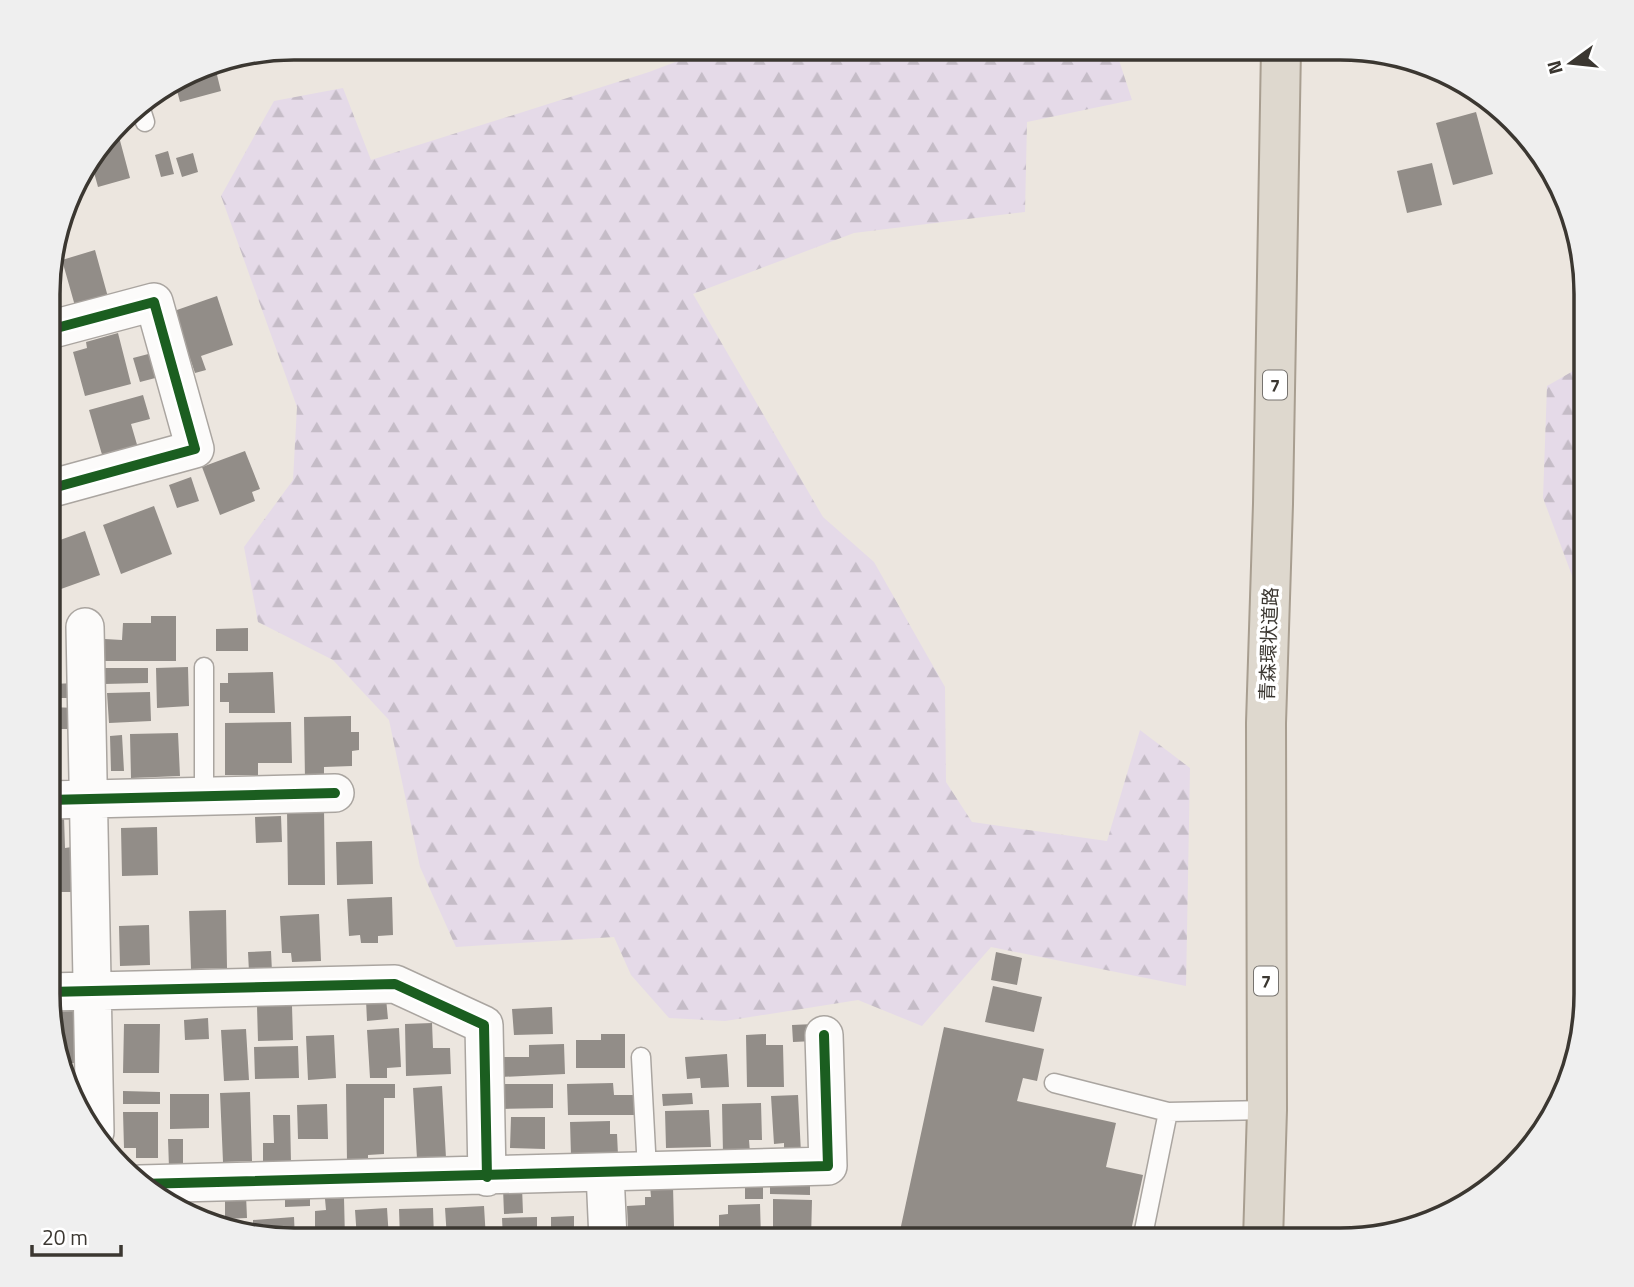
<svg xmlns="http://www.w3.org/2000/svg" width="1634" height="1287" font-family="'Titillium Web','Noto Sans JP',sans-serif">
	<defs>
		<pattern id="forest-firs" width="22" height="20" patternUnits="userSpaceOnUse" patternTransform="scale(1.75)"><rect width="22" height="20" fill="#e5dae8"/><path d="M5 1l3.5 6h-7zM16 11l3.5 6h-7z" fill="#c5bcc7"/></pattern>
	</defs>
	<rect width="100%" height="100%" fill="#ece6df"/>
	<path fill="url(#forest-firs)" d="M715 47 1115 48 1132 100 1027 122 1025 212 854 233 693 294 823 517 874 562 945 687 946 782 972 822 1107 841 1140 730 1190 768 1186 986 991 947 922 1026 858 1000 725 1021 669 1018 631 975 614 937 456 947 420 867 389 720 333 660 258 622 244 547 293 480 297 407 221 196 274 101 343 88 371 160 649 72Z
		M1587 363 1586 613 1543 498 1547 386Z"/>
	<path fill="#928d88" d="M507 47H538V49L508 54Z
		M269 51V53L227 63 226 58Z
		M215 67 221 91 180 102 175 83 193 73Z
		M1476 112 1493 174 1453 185 1436 123Z
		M118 133 130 178 98 187 90 158 108 136Z
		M168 151 174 174 161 177 155 155Z
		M193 153 198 172 182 177 176 158Z
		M1432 163 1442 205 1407 213 1397 171Z
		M95 250 108 297 75 306 62 260Z
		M217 296 233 345 201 356 206 370 195 373 174 311Z
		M118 333 131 384 85 396 73 352 87 348 86 342Z
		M156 352 163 376 140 382 133 358Z
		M143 395 150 419 131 424 138 448 103 458 89 410Z
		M54 415 60 437 49 440V416Z
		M245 451 260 489 252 492 255 501 220 515 202 467Z
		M191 477 199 501 177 508 169 485Z
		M154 506 172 554 121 574 103 525Z
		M85 531 100 575 61 589 49 554V544Z
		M151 616H176V661H105V639L122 640 123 623H151Z
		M248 628V651H216V629Z
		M188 667 189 706 157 708 156 668Z
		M104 668H148V683L104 684Z
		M273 672 275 713H229V702H220V683H228V673Z
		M77 683V698H51V684Z
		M150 692 151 721 109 723 107 693Z
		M48 707 78 708V729H48Z
		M351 716V732H359V750L352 751V766L324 767V779H305L304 717Z
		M291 722 292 763H258V775H225V723Z
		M178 733 180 776 131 778 130 734Z
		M122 735 124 771H111L110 736Z
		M324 808 325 885H288L287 809Z
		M281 816 282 842 256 843 255 817Z
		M64 817 65 848 72 847 73 892H53L52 885H48V818Z
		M157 827 158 875 122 876 121 828Z
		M372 841 373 884 337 885 336 842Z
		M392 897 393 935 378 936V943H361L360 935 349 936 347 899Z
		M48 902H58L60 969H48Z
		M226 910 227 968 191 969 189 911Z
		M319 914 321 961 292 962 291 953H282L280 916Z
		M149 925 150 965 120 966 119 926Z
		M271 951 272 972H249L248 952Z
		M996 952 1022 958 1017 985 991 980Z
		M993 986 1042 997 1034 1032 985 1022Z
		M386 998 388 1019 367 1021 366 1000Z
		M257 1006H292L293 1040 258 1041Z
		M552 1007 553 1034 514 1035 512 1009Z
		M75 1011 77 1063H62L48 1012Z
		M208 1018 209 1039 185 1040 184 1020Z
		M432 1023 433 1048H450L451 1074 406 1076 405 1024Z
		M124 1024H160L159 1073H123Z
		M814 1024 815 1041 793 1042 792 1025Z
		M944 1027 1044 1049 1037 1081 1023 1078 1017 1101 1116 1123 1106 1167 1143 1175 1129 1240 1090 1232 1088 1240H1016L989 1234 988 1240H898Z
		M399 1028 401 1067 387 1068V1078H370L367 1030Z
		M246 1029 249 1080 224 1081 221 1030Z
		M601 1034H625V1068H576V1040H601Z
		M766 1034V1045H783L784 1087H747L746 1035Z
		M334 1035 336 1078 308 1080 306 1036Z
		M564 1044 565 1074 500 1077 499 1057H529V1045Z
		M298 1046 299 1078 255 1079 254 1047Z
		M727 1054 729 1087 701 1088 700 1078 687 1079 685 1057Z
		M83 1072V1083L68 1084 65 1073Z
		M613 1083 614 1095H635V1115H568L567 1084Z
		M346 1084H395V1098H384V1154L368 1155V1163H347Z
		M500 1084H553V1108L501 1109Z
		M442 1086 446 1158 417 1159 413 1088Z
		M123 1091 160 1092V1104H123Z
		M250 1092 252 1161 223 1162 220 1093Z
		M692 1093 693 1104 663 1106 662 1094Z
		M170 1094H209V1128L170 1129Z
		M798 1095 801 1153 784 1154V1143L774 1144 771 1096Z
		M761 1103 762 1140H749L750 1153 723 1154 722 1104Z
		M327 1104 328 1139H298L297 1105Z
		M709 1110 711 1147 666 1148 665 1111Z
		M123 1112H158V1158H136V1148H124Z
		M273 1115H290L291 1163H263V1143H274Z
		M511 1117H545V1149L510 1148Z
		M610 1121V1134H617L618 1155 571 1156 570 1122Z
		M168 1139H183V1168H169Z
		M770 1179 810 1180V1195L770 1194Z
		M745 1180H763V1199H745Z
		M650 1186H673L674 1227 628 1229 627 1206 645 1205V1197H651Z
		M522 1187 523 1213 504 1214 503 1188Z
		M310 1194V1206L285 1207V1195Z
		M246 1195 247 1218 225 1219V1196Z
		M344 1198 345 1239H315V1211L326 1210 325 1199Z
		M773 1199 812 1200 811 1239H773Z
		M760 1204 761 1239H719V1215L728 1214V1205Z
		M484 1206 486 1239H447L445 1208Z
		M387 1208 389 1239H357L355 1210Z
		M433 1208 434 1239H400L399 1209Z
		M574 1216V1228L587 1227V1239H551V1217Z
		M294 1217 295 1239H277L253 1234V1220Z
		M537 1217V1239H503L502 1218Z"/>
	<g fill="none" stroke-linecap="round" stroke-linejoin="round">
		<g stroke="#aaa5a0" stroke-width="21">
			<path id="service" d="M139 103 145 122
				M204 667V797
				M641 1057 647 1170
				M1054 1083 1168 1112 1267 1110
				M1142 1240 1168 1112"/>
		</g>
		<g stroke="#aaa5a0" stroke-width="40">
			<path id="minor" d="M49 489 195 449 154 302 49 330
				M85 627 95 1132
				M48 800 335 793
				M48 992 395 984 484 1025 487 1177
				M605 1173 608 1239
				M140 1184 828 1166 824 1035"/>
		</g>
		<g stroke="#a89e90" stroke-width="42">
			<path id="trunk" d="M1263 1240 1267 1110 1266 723 1273 504 1281 48"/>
		</g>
		<use href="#service" stroke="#fcfbfa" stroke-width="18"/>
		<use href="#minor" stroke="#fcfbfa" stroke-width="37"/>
		<use href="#trunk" stroke="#ded8ce" stroke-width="38"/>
		<g stroke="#fff" stroke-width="15">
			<path id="cycleway" d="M49 489 195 449 154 302 49 330
				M48 800 335 793
				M48 992 395 984 484 1025 487 1177
				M140 1184 828 1166 824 1035"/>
		</g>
		<use href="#cycleway" stroke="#1b5e20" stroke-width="10"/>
	</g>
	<g text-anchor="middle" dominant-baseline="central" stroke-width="7" stroke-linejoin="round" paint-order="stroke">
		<g fill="#fff" stroke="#76736f" stroke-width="2">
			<rect x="1263" y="370.5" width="24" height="29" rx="5"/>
			<rect x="1254" y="966.5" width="24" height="29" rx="5"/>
		</g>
		<g font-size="18" font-weight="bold" fill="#3b3731">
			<text x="1275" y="385">7</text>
			<text x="1266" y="981">7</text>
		</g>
		<g font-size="19" fill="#3b3731" stroke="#fff">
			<text transform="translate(1268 644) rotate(-88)">青森環状道路</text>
		</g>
	</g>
	<path d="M0 0H1634V1287H0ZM294 60H1340A234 234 0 0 1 1574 294V994A234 234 0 0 1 1340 1228H294A234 234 0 0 1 60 994V294A234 234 0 0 1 294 60Z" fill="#efefef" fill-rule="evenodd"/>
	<path fill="none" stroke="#3b3731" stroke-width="3.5" d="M294 60H1340A234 234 0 0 1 1574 294V994A234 234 0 0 1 1340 1228H294A234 234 0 0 1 60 994V294A234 234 0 0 1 294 60Z"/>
	<g transform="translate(1571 63) rotate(255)" stroke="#ffffff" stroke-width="5" paint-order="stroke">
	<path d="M0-5L12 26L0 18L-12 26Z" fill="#3b3731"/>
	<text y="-10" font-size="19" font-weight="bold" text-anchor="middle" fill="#3b3731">N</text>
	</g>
	<path d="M32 1245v10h89v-10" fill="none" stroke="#3b3731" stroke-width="3.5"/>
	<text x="42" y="1245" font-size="21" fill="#3b3731" stroke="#ffffff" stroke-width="5" paint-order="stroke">20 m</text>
</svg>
